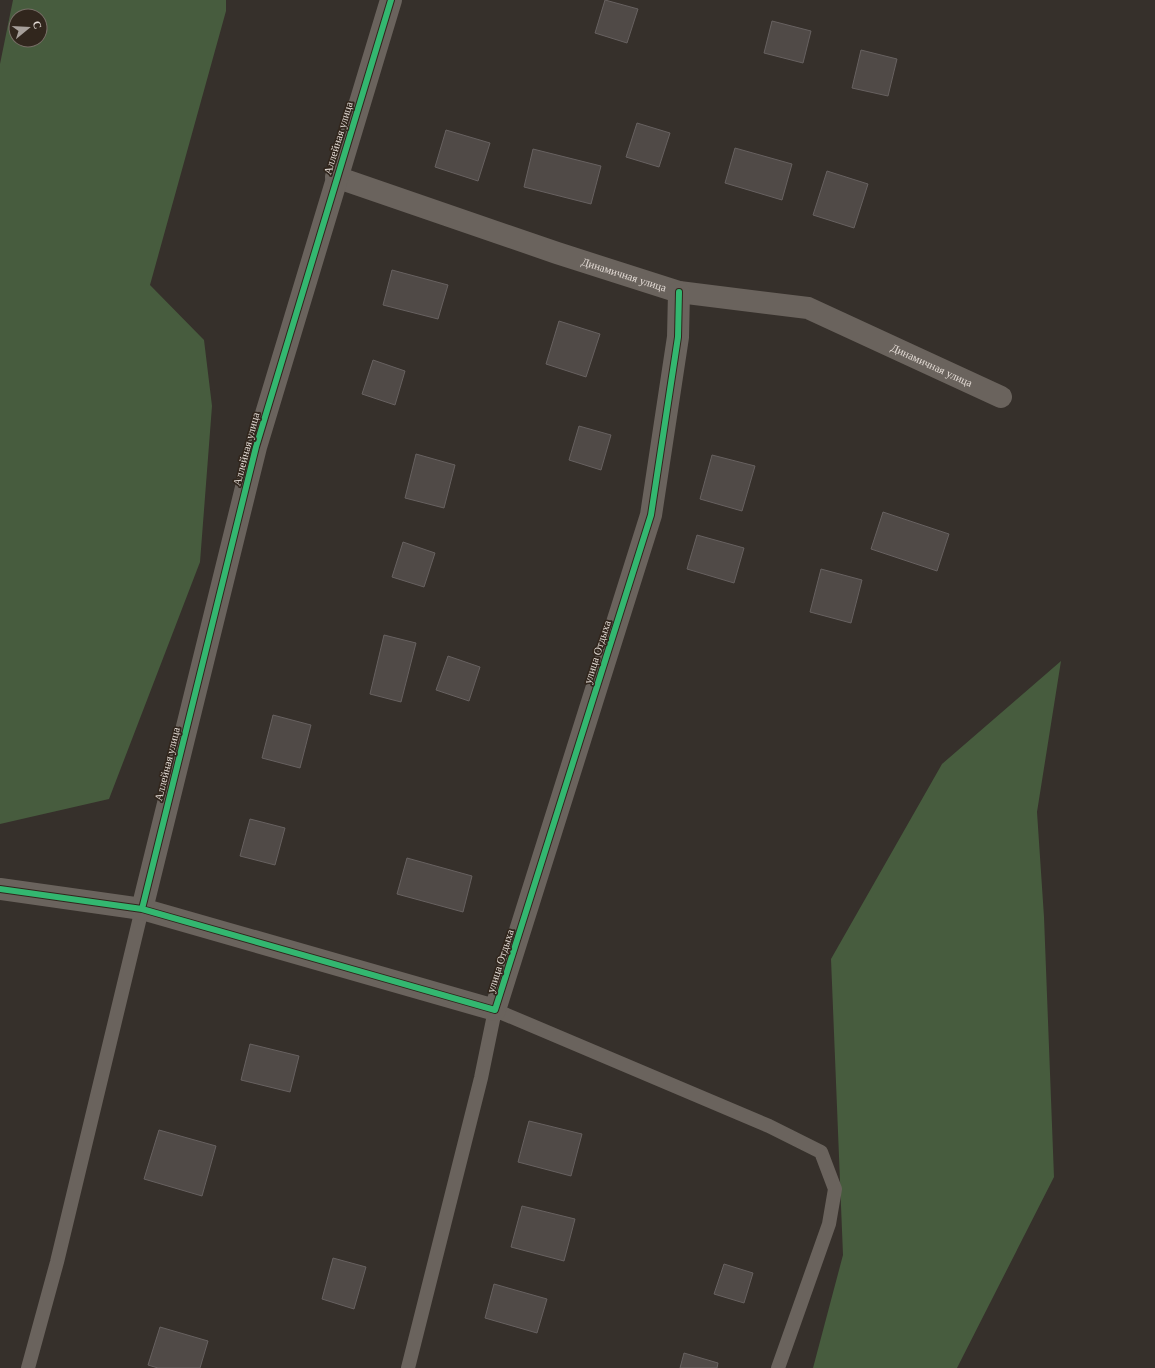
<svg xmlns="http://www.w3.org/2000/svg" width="1155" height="1368" font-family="'Times New Roman',serif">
	<rect width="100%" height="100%" fill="#36302b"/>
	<path fill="#475c3e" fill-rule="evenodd" d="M13 0H226V11L150 285 204 340 212 406 200 562 109 799 0 824V64ZM16 16H40V40H16Z
		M1061 661 1037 812 1044 917 1054 1177 957 1368H813L843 1255 831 959 942 764Z"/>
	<path fill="#504a47" stroke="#676160" d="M605 0 638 9 627 43 595 33Z
		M772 21 811 31 803 63 764 53Z
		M861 50 897 59 888 96 852 88Z
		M637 123 670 133 659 167 626 157Z
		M446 130 490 143 478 181 435 167Z
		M735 148 792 164 782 200 725 183Z
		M533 149 601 166 591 204 524 187Z
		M827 171 868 184 854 228 813 215Z
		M392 270 448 285 438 319 383 305Z
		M559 321 600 334 586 377 546 364Z
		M373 360 405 371 395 405 362 394Z
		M579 426 611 435 601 470 569 460Z
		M416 454 455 465 444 508 405 498Z
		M712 455 755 466 742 511 700 499Z
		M883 512 949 534 937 571 871 549Z
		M697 535 744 548 734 583 687 569Z
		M403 542 435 553 424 587 392 577Z
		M821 569 862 580 851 623 810 612Z
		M384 635 416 643 401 702 370 694Z
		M448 656 480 667 469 701 436 690Z
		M273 715 311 725 300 768 262 758Z
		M250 819 285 828 275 865 240 856Z
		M407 858 472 876 463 912 397 894Z
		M250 1044 299 1056 290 1092 241 1080Z
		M529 1121 582 1134 571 1176 518 1162Z
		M159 1130 216 1146 202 1196 144 1179Z
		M522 1206 575 1219 564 1261 511 1247Z
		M333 1258 366 1267 354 1309 322 1299Z
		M724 1264 753 1273 744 1303 714 1294Z
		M494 1284 547 1299 537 1333 485 1318Z
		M160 1327 208 1341 200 1368H158L148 1365Z
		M684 1353 718 1363 717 1368H680Z"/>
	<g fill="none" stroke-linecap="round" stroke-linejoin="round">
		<path stroke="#6a635d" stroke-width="14" d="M28 1368 57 1262 142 909
			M408 1368 481 1078 495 1010 769 1126 821 1152 835 1189 829 1224 778 1368"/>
		<g stroke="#6a635d" stroke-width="22">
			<path id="s1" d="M336 177 557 253 679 292 808 308 1001 397"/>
			<path d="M0 889 142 909 495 1010 651 515 678 337 679 292"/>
			<path d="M142 909 256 447 391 0"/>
		</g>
		<g stroke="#31261d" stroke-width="8">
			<path id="cycleway" d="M0 889 142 909 495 1010 651 515 678 337 679 292
				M142 909 256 447 391 0"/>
		</g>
		<use href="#cycleway" stroke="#33b770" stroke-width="6"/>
	</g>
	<g text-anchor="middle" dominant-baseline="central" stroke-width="3.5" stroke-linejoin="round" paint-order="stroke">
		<g font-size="11" fill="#e3dbd5" stroke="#31261d">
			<text transform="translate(338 138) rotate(-73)">Аллейная улица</text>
			<text stroke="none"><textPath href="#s1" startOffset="304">Динамичная улица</textPath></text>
			<text stroke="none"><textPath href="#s1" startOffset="628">Динамичная улица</textPath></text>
			<text transform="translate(246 449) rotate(-75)">Аллейная улица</text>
			<text transform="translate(597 652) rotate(-72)">улица Отдыха</text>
			<text transform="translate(167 764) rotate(-76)">Аллейная улица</text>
			<text transform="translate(500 961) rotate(-72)">улица Отдыха</text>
		</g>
	</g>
	<g transform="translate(28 28) rotate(72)"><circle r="19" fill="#31261d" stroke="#786e67"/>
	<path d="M0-3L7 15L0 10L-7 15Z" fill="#a69f9a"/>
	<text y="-6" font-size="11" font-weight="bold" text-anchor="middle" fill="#e3dbd5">С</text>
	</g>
</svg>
